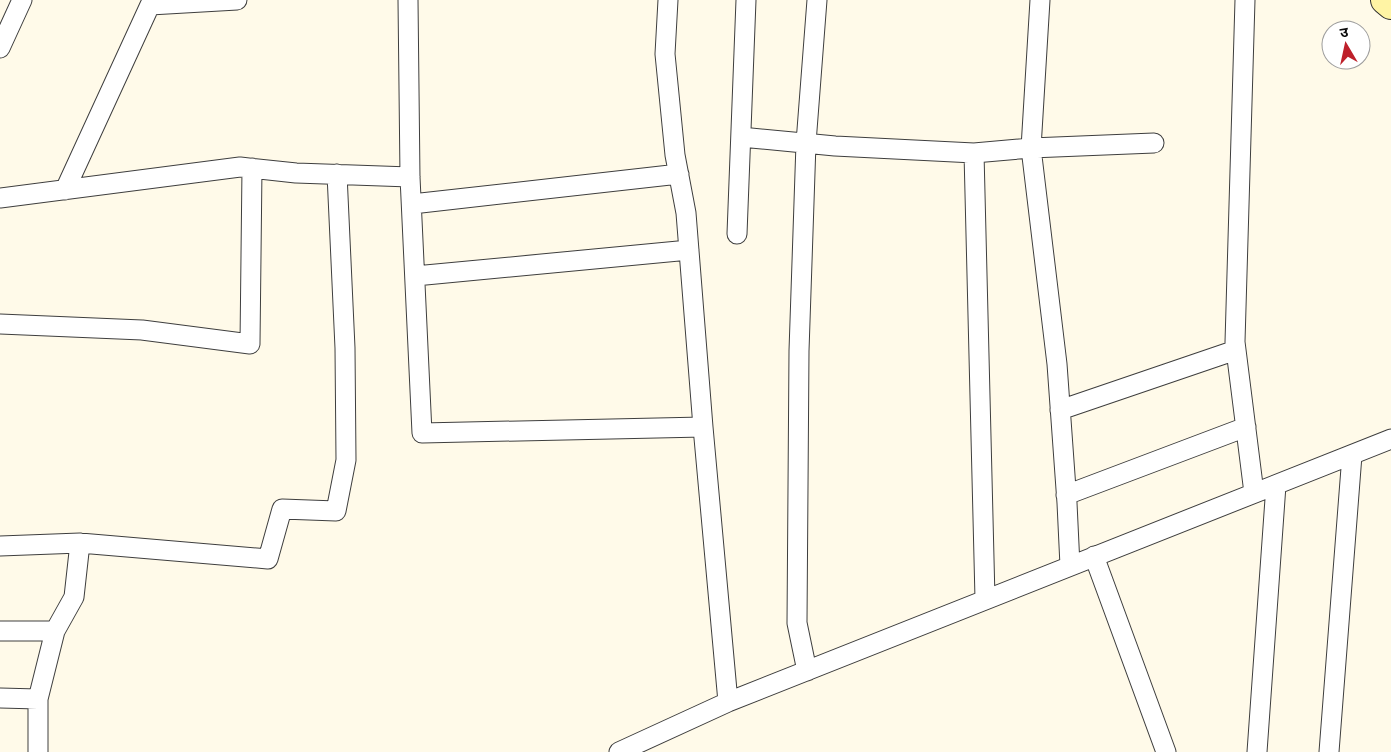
<svg xmlns="http://www.w3.org/2000/svg" width="1391" height="752" font-family="'Roboto Serif','Noto Sans Devanagari',serif">
	<rect width="100%" height="100%" fill="#fffae9"/>
	<g fill="none" stroke-linecap="round" stroke-linejoin="round">
		<g stroke="#3e3e3e" stroke-width="21">
			<path id="street" d="M408 0 410 177 422 433 703 427
				M668 0 665 54 675 155 686 213 703 427 728 702
				M1040 0 1031 148 1057 364 1067 503 1070 566
				M1245 0 1235 342 1254 493
				M0 48 22 0
				M741 137 835 146 974 153 1031 148 1154 143
				M974 153 985 599
				M65 190 150 5 237 0
				M0 198 240 167 296 173 410 177
				M412 204 679 174
				M737 234 746 0
				M415 276 689 250
				M0 324 142 330 250 344 252 168
				M1060 410 1236 350
				M1066 495 1246 427
				M0 546 80 543 268 559 282 509 336 511 346 460 345 348 337 174
				M1094 556 1166 752
				M0 631H55
				M807 671 797 623 799 351 806 143 817 0
				M0 698 38 699
				M38 752V699L55 631 74 597 80 543
				M619 752 728 702 1391 439
				M1257 752 1276 485
				M1329 752 1352 455"/>
		</g>
		<g stroke="#2d2d2d" stroke-width="30">
			<path id="secondary" d="M1385 0 1391 5"/>
		</g>
		<use href="#street" stroke="#fff" stroke-width="19"/>
		<use href="#secondary" stroke="#fff4a4" stroke-width="28"/>
	</g>
	<g transform="translate(1346 45) rotate(351)"><circle r="24" fill="#ffffff" stroke="#9d9d9d"/>
	<path d="M0-4L9 19L0 12L-9 19Z" fill="#be202a"/>
	<text y="-8" font-size="14" font-weight="bold" text-anchor="middle" fill="#0b0b0b">उ</text>
	</g>
</svg>
